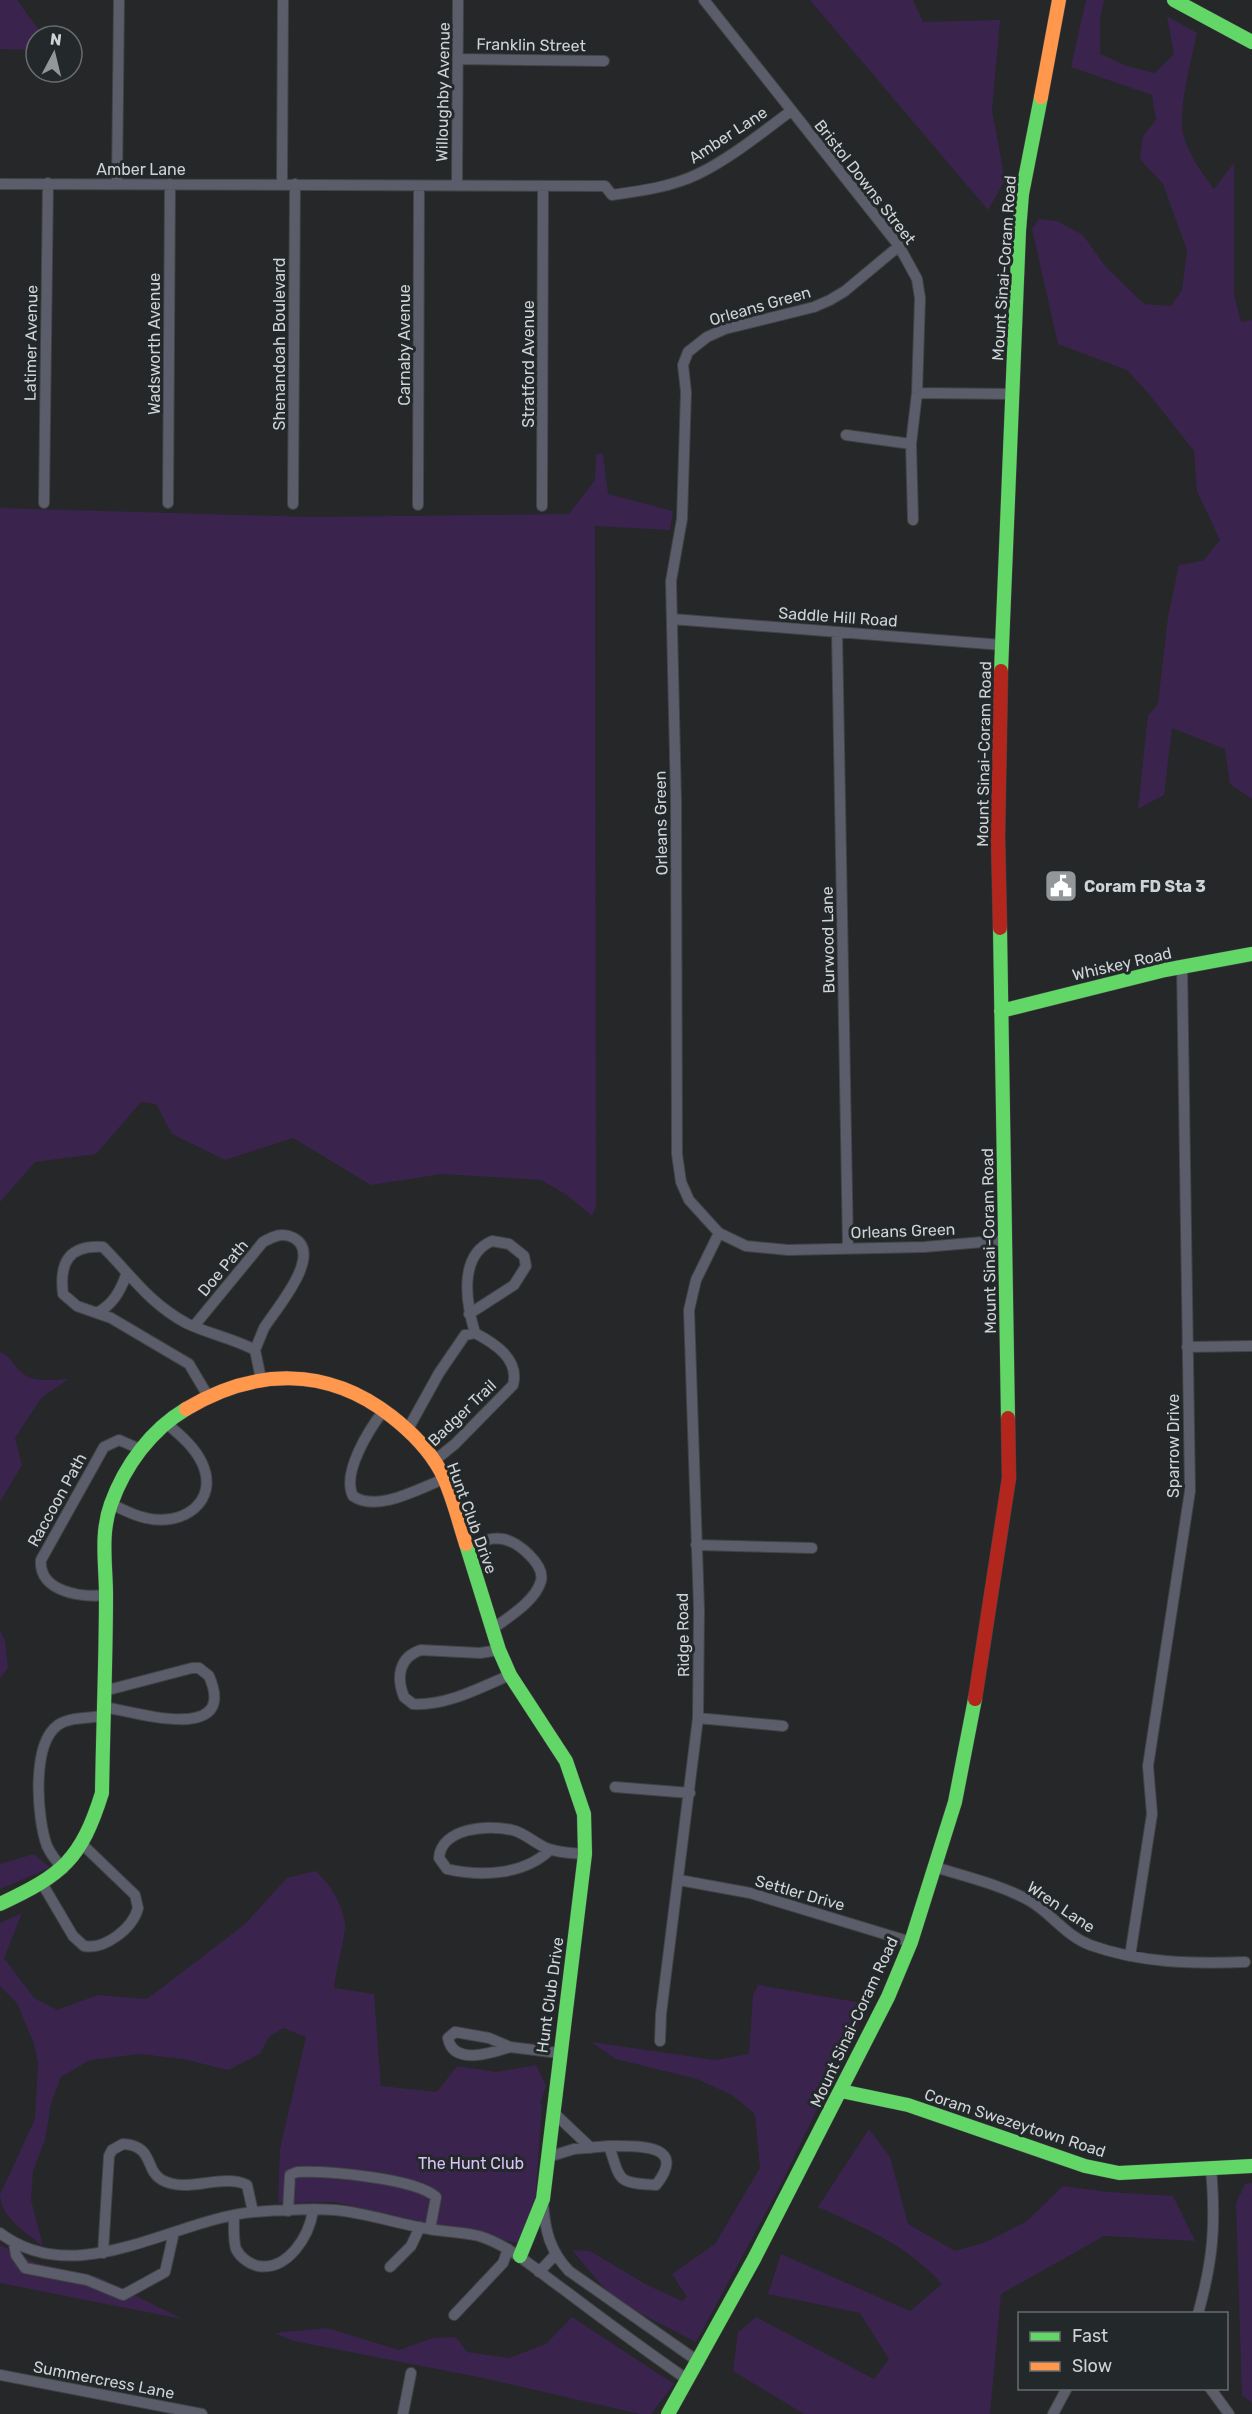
<svg xmlns="http://www.w3.org/2000/svg" width="1252" height="2414" font-family="Rubik,sans-serif">
	<rect width="100%" height="100%" fill="#252729"/>
	<path fill="#3a244e" d="M0 0H17L35 25 46 36H36V50L0 49Z
		M810 0H913L923 22 1000 20 992 111 1005 180 988 210Z
		M1086 0H1104L1100 19V54L1127 66 1155 73 1174 54 1167 16 1197 33C1191 62 1181 96 1182 126 1183 146 1202 174 1214 189L1234 163V295L1241 322 1252 320V799L1230 784 1225 749 1172 728 1164 795 1138 809 1148 715 1158 704 1168 617 1179 565 1203 561 1220 540 1197 491 1194 451 1149 394 1127 370 1058 344 1032 229 1039 219 1057 221 1083 235 1105 266 1144 304 1171 306 1182 290 1187 250 1163 184 1140 159 1143 136 1156 120 1152 95 1071 67Z
		M596 454H603L608 494 673 511 670 530 595 526 596 1207 592 1216 567 1195 541 1180 442 1174 371 1185 293 1138 225 1160 172 1134 156 1104 141 1102 96 1154 35 1162 0 1202V508L311 517 569 514 595 480Z
		M0 1352C11 1356 13 1365 21 1372 32 1383 55 1380 69 1379L42 1397 15 1438 22 1465 0 1502Z
		M0 1630 5 1641 8 1668 0 1678Z
		M34 1854 50 1868 0 1889V1864Z
		M315 1871C329 1880 346 1911 345 1928 343 1948 336 1968 334 1988L374 1994 381 2086 437 2092 457 2066 496 2072 536 2065 546 2086 540 2104 542 2105 535 2204 517 2243 334 2202 278 2203 280 2149 306 2037 283 2028 269 2037 260 2054 228 2070 183 2059 140 2054 90 2060 61 2077 51 2104 45 2140 33 2171 31 2200 43 2246C28 2234 0 2217 0 2195L35 2119 38 2063 34 2044 17 2003 0 1986V1923L22 1913 4 1958 34 1998 57 2010 98 1995 147 1999 244 1925 287 1878Z
		M758 1985 868 2004 779 2188 696 2342 614 2300 572 2250 590 2251 647 2285 682 2301 687 2297 672 2274 715 2244 760 2168 755 2114 732 2095 697 2079 616 2059 591 2042 715 2060 749 2054 753 1995Z
		M869 2129 890 2157 908 2224 955 2251 986 2242 1027 2221 1063 2186 1107 2192 1173 2196 1195 2241 1104 2236 1001 2294 990 2414H804L733 2371 738 2332 756 2317 874 2379 889 2359 860 2313 768 2294 781 2254 910 2311 942 2284C906 2244 866 2229 818 2207Z
		M1252 2183V2402L1242 2396 1236 2203 1245 2184Z
		M0 2245 36 2263 99 2277 182 2319 0 2283Z
		M572 2317 674 2384 651 2414H640L478 2377 294 2341 274 2333 327 2328 399 2350 433 2338 456 2337 467 2352 509 2358 546 2344Z"/>
	<g fill="none" stroke-linecap="round" stroke-linejoin="round">
		<g stroke="#414344" stroke-width="12">
			<path id="street" d="M704 0 899 246 917 279 920 298 917 393 911 444 913 520
				M458 59 604 61
				M0 184 605 186 612 195C641 191 671 187 698 174 731 158 761 133 791 111
				M117 184 119 0
				M282 184 283 0
				M457 185 458 0
				M899 246 845 291 830 300 814 307 725 329 707 337 688 352 683 365 686 392 682 519 671 581 676 801 677 1154 681 1182 689 1200 719 1233 746 1246 788 1250 924 1247 1006 1240
				M917 393 1012 394
				M846 435 911 444
				M44 503 48 183
				M168 503 170 184
				M293 504 295 184
				M418 505 419 186
				M542 506 543 186
				M672 619 1002 645
				M837 632 848 1248
				M97 1313C113 1304 120 1292 126 1275
				M469 1314 514 1285 526 1266 524 1256 509 1244 492 1241C457 1256 467 1306 475 1333
				M194 1326 263 1242C274 1236 282 1232 294 1238 324 1255 275 1310 264 1328 261 1335 258 1343 255 1350
				M1187 1347 1252 1346
				M255 1350 261 1379
				M208 1396 189 1364 111 1318 77 1306 63 1294C59 1262 69 1245 103 1247 131 1275 149 1303 186 1323 208 1334 233 1338 255 1350
				M384 1410C370 1428 341 1473 353 1496 377 1513 420 1488 444 1479
				M408 1429 439 1373 465 1335 475 1333C494 1343 520 1359 513 1385L455 1444 434 1461
				M111 1504C122 1509 134 1516 146 1518 182 1527 220 1502 202 1463 194 1446 179 1434 165 1422
				M696 1545 812 1548
				M467 1547C479 1542 490 1537 503 1539 518 1542 545 1564 541 1581 535 1602 507 1618 491 1630
				M106 1595C83 1598 38 1592 41 1560L104 1447 119 1440 140 1449
				M499 1650 480 1653 421 1650C399 1657 396 1677 404 1697L413 1704C447 1706 479 1688 510 1675
				M104 1707C135 1712 239 1745 209 1676L199 1668H192L104 1691
				M698 1718 783 1726
				M615 1787 690 1793
				M550 1850C524 1875 481 1877 447 1869L439 1858C441 1828 488 1824 512 1830 526 1833 536 1845 549 1849 560 1853 573 1853 585 1854
				M935 1867C966 1877 1002 1885 1030 1901 1052 1914 1066 1936 1090 1945 1140 1963 1192 1964 1245 1962
				M63 1869C57 1862 51 1855 47 1846 37 1819 31 1744 58 1725 70 1717 89 1718 104 1716
				M679 1880 750 1893 911 1942
				M43 1885 73 1936 84 1946C105 1950 133 1928 138 1908L135 1895 83 1845
				M1130 1956 1152 1814 1148 1766 1190 1491 1182 966
				M660 2041 661 2014 698 1718 699 1609 689 1310 696 1280 719 1233
				M510 2047C492 2053 453 2066 448 2038L455 2032 489 2038 510 2047 559 2053
				M553 2112 591 2148
				M548 2157 574 2149 609 2146C621 2181 616 2183 656 2185 689 2143 636 2146 609 2146
				M543 2203C545 2231 550 2251 569 2271L699 2362
				M288 2211 290 2175 297 2172C327 2171 415 2178 436 2197L430 2229
				M234 2215C234 2225 233 2240 236 2249 240 2257 249 2264 258 2266 288 2271 309 2236 313 2211
				M0 2233C77 2291 172 2220 253 2212 279 2210 310 2208 335 2210 367 2213 398 2224 429 2229 446 2232 462 2232 479 2236 511 2246 536 2270 563 2289 604 2320 646 2351 688 2380
				M14 2243 16 2255 25 2268 87 2280 123 2295 165 2272 174 2232
				M103 2253 109 2156 112 2150 123 2144C155 2146 144 2170 162 2180 188 2194 221 2173 247 2185L253 2212
				M390 2267 411 2246 420 2227
				M539 2272 555 2255
				M1198 2314C1213 2260 1216 2225 1211 2169
				M454 2315 503 2263 508 2249
				M0 2375 202 2414
				M1210 2388 1229 2414
				M403 2414 411 2373
				M1053 2414 1067 2388"/>
		</g>
		<g stroke="#414344" stroke-width="15">
			<path id="fast" d="M1174 0 1252 42
				M1001 671 1019 231 1022 194 1041 97
				M1000 928 1008 1418
				M1001 1011 1165 970 1252 954
				M466 1544 499 1650 510 1675 566 1761 584 1814 585 1854 543 2199 520 2256
				M0 1904C62 1875 81 1860 102 1793 103 1727 106 1661 106 1595 106 1565 100 1534 111 1504 125 1465 151 1430 186 1409
				M841 2091 908 2105 1085 2166 1119 2173 1252 2166
				M668 2414 754 2259 888 1997 911 1942 955 1802 975 1699"/>
		</g>
		<g stroke="#414344" stroke-width="15">
			<path id="slow" d="M1041 97 1059 0
				M186 1409C254 1368 327 1366 391 1416 409 1430 429 1450 440 1470 452 1492 458 1520 466 1544"/>
		</g>
		<g stroke="#414344" stroke-width="15">
			<path id="jam" d="M1000 928 998 836 1001 671
				M975 1699 1009 1478 1008 1418"/>
		</g>
		<use href="#street" stroke="#5b5d6a" stroke-width="10"/>
		<use href="#fast" stroke="#63d668" stroke-width="14"/>
		<use href="#slow" stroke="#ff974d" stroke-width="14"/>
		<use href="#jam" stroke="#b3261e" stroke-width="14"/>
	</g>
	<defs>
		<g id="civic-square" transform="scale(1.725)"><rect x="-9" y="-9" width="18" height="18" rx="4" fill="#949799" stroke="#23282b"/><path d="M-.6-6.5H3V-4.5H.6V-3L4-1V1h2V6H-6V1h2V-1L-.6-3ZM-1.2 2.5V6h2.4V2.5Z" fill="#fff"/></g>
	</defs>
	<g fill-rule="evenodd">
		<use href="#civic-square" x="1061" y="886"/>
	</g>
	<g text-anchor="middle" dominant-baseline="central" stroke-width="6" stroke-linejoin="round" paint-order="stroke">
		<g font-size="16" fill="#d0d3d5" stroke="#23282b">
			<text transform="translate(531 45) rotate(1)">Franklin Street</text>
			<text transform="translate(443 92) rotate(-89)">Willoughby Avenue</text>
			<text transform="translate(728 135) rotate(-33)">Amber Lane</text>
			<text x="141" y="169">Amber Lane</text>
			<text transform="translate(865 182) rotate(52)">Bristol Downs Street</text>
			<text transform="translate(1004 268) rotate(-86)">Mount Sinai-Coram Road</text>
			<text transform="translate(760 306) rotate(-16)">Orleans Green</text>
			<text transform="translate(31 343) rotate(-89)">Latimer Avenue</text>
			<text transform="translate(154 344) rotate(-90)">Wadsworth Avenue</text>
			<text transform="translate(279 344) rotate(-90)">Shenandoah Boulevard</text>
			<text transform="translate(404 345) rotate(-90)">Carnaby Avenue</text>
			<text transform="translate(528 364) rotate(-90)">Stratford Avenue</text>
			<text transform="translate(838 617) rotate(4)">Saddle Hill Road</text>
			<text transform="translate(984 754) rotate(-89)">Mount Sinai-Coram Road</text>
			<text transform="translate(661 823) rotate(-91)">Orleans Green</text>
			<text transform="translate(828 940) rotate(-91)">Burwood Lane</text>
			<text transform="translate(1122 964) rotate(-13)">Whiskey Road</text>
			<text transform="translate(903 1231) rotate(-2)">Orleans Green</text>
			<text transform="translate(989 1241) rotate(-91)">Mount Sinai-Coram Road</text>
			<text transform="translate(223 1268) rotate(-50)">Doe Path</text>
			<text transform="translate(462 1413) rotate(-44)">Badger Trail</text>
			<text transform="translate(1173 1446) rotate(-90)">Sparrow Drive</text>
			<text transform="translate(57 1500) rotate(-61)">Raccoon Path</text>
			<text transform="translate(472 1518) rotate(70)">Hunt Club Drive</text>
			<text transform="translate(683 1635) rotate(-91)">Ridge Road</text>
			<text transform="translate(800 1893) rotate(16)">Settler Drive</text>
			<text transform="translate(1061 1907) rotate(34)">Wren Lane</text>
			<text transform="translate(550 1995) rotate(-82)">Hunt Club Drive</text>
			<text transform="translate(854 2022) rotate(-65)">Mount Sinai-Coram Road</text>
			<text transform="translate(1015 2123) rotate(18)">Coram Swezeytown Road</text>
			<text transform="translate(104 2380) rotate(11)">Summercress Lane</text>
		</g>
		<g font-size="16" font-weight="bold" fill="#d0d3d5" stroke="#23282b" text-anchor="start">
			<text x="1084" y="886">Coram FD Sta 3</text>
		</g>
		<g font-size="16" fill="#dcc3f7" stroke="#23282b">
			<text x="471" y="2163">The Hunt Club</text>
		</g>
	</g>
	<rect x="1018" y="2312" width="210" height="78" fill="#23282b" stroke="#686c6f" stroke-width="1.5"/>
	<rect x="1030" y="2332" width="30" height="9" fill="#63d668" stroke="#686c6f" stroke-width="1.5"/>
	<text x="1072" y="2342" font-size="18" fill="#d0d3d5">Fast</text>
	<rect x="1030" y="2362" width="30" height="9" fill="#ff974d" stroke="#686c6f" stroke-width="1.5"/>
	<text x="1072" y="2372" font-size="18" fill="#d0d3d5">Slow</text>
	<g transform="translate(54 54) rotate(7)"><circle r="28" fill="#23282b" stroke="#686c6f" stroke-width="1.5"/>
	<path d="M0-4.5L10 22L0 15L-10 22Z" fill="#949799"/>
	<text y="-9" font-size="16" font-weight="bold" text-anchor="middle" fill="#d0d3d5">N</text>
	</g>
</svg>
